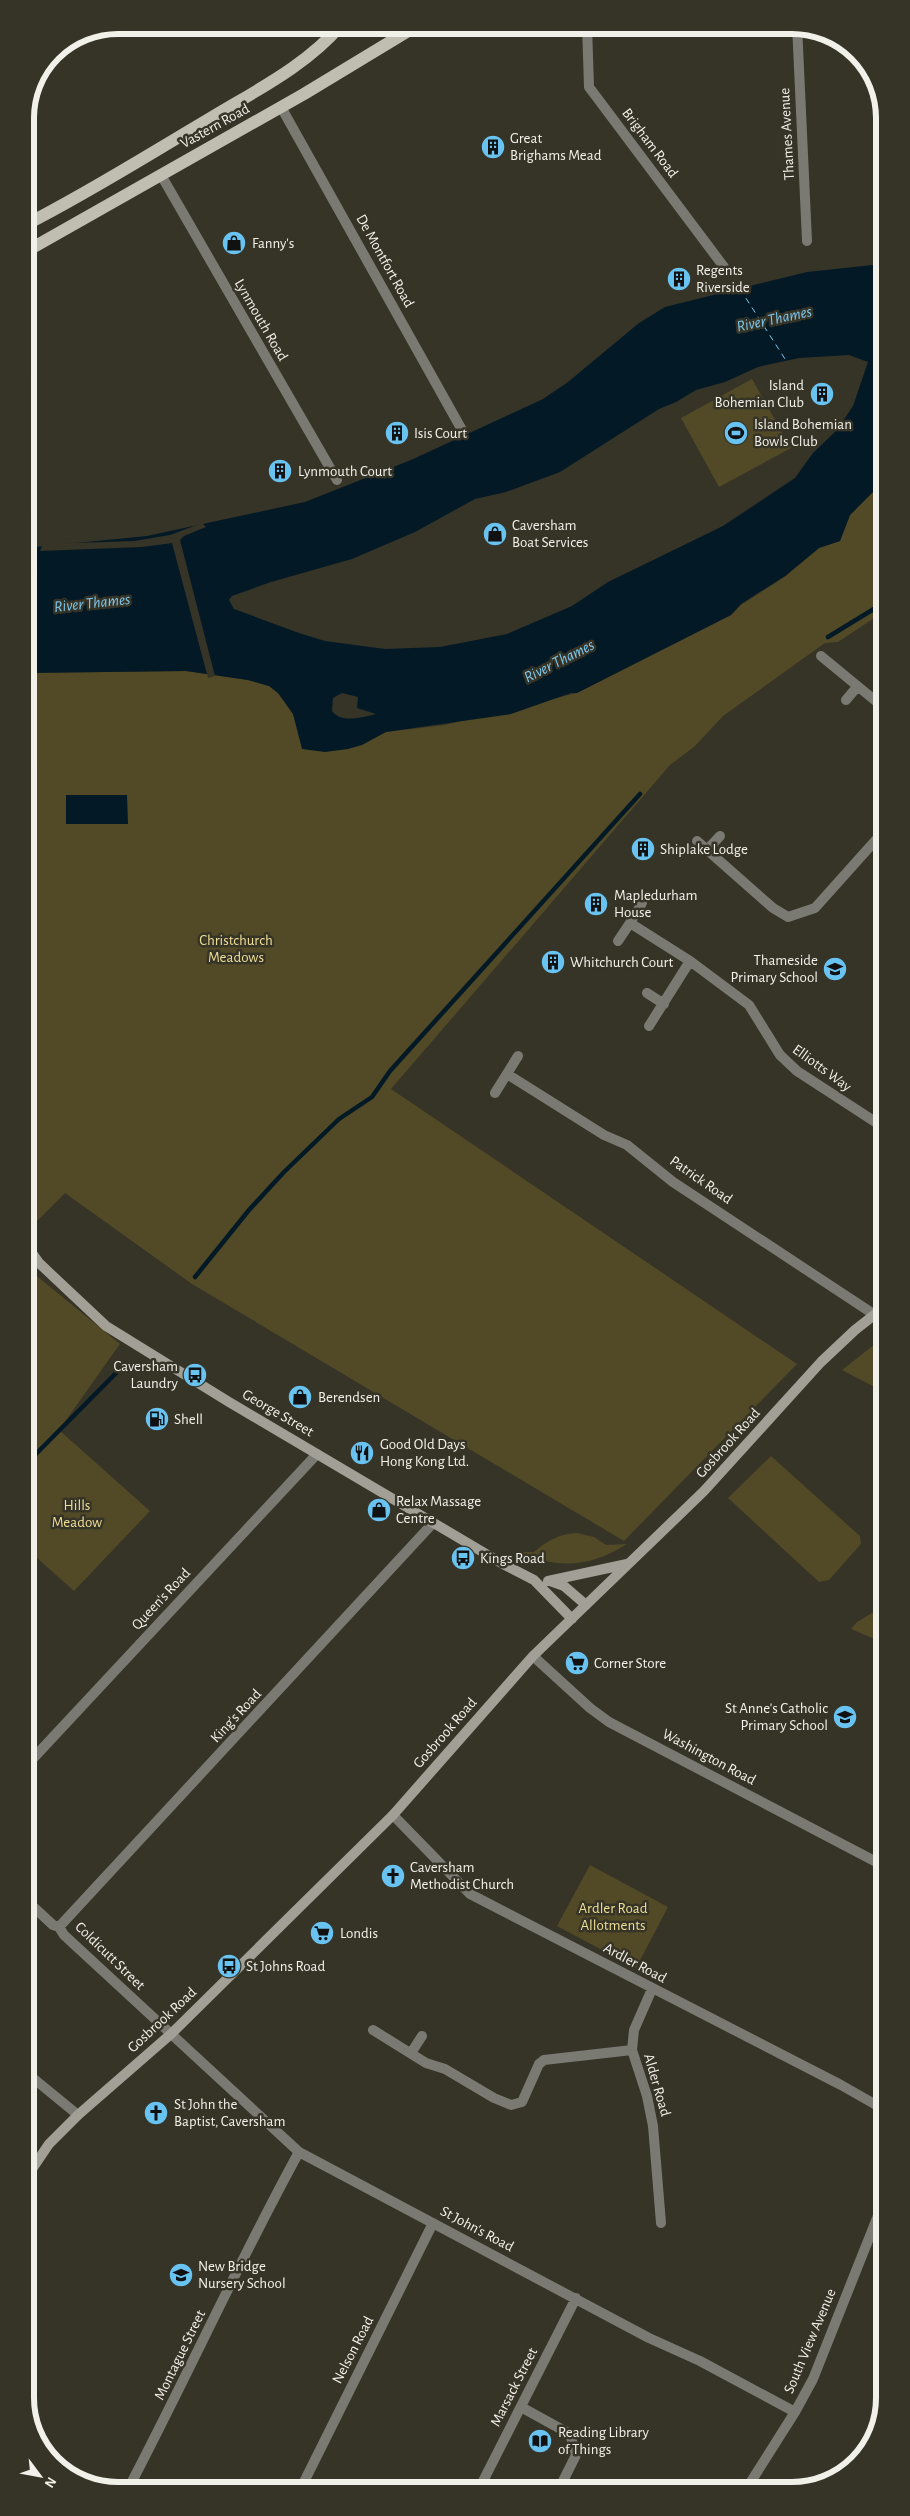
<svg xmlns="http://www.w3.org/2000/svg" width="910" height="2516" font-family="'Alegreya Sans',sans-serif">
	<rect width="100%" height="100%" fill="#363327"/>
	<path fill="#524a26" d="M752 379 791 448 719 487 681 418Z
		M882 483V613L838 642 825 643 723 716 695 746 670 765 391 1089 797 1364 624 1541 192 1284 65 1193 33 1225 27 1215 26 673 186 671 248 680 269 686 278 693 293 714 298 731 375 737 386 732 445 725 577 693 731 615 741 605 786 576 819 548 840 541 850 515Z
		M27 1268 120 1344 59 1430 150 1511 74 1591 27 1549Z
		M884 1337V1392L842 1370Z
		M771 1456 860 1536 861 1544 829 1580 819 1582 728 1498Z
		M577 1533 594 1537 606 1545 627 1544C587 1569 558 1568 515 1552H534C548 1540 559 1534 577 1533Z
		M884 1606V1643L851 1629 857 1622Z
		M590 1865 668 1907 636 1968 557 1926Z"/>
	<path fill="#031a26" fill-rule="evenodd" d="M882 264V483L850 515 840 541 819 548 785 576 741 604 731 615 577 693H571L511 714 386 732 362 745 348 749 325 752 302 749 293 714 286 704 278 693 269 686 248 680 186 671 26 673V548L147 536 305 502 411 460 543 399 568 382 639 323 665 307 807 272ZM849 355 868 362 853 406 837 430 813 453 795 478 723 526 608 582 572 606 507 634 440 647 385 649 325 641 299 633 234 609 229 600 232 596 271 582 352 559 415 532 475 499 506 492 560 472 659 409 676 402 696 390 725 382 758 367 799 358ZM342 693 358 697 357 708 376 714C363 717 342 724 332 711L333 698Z
		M66 795H127L128 824H66Z"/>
	<path fill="#363327" d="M202 523 206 527 184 536 180 540 215 676 208 678 172 543 142 547 40 551 43 544 134 541 170 535Z"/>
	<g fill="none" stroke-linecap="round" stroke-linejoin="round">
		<path stroke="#031a26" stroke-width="4.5" d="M828 637 882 604
			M195 1277 249 1210 284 1172 339 1119 372 1097 390 1071 640 794
			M27 1463 125 1364"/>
		<path stroke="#7dc9f0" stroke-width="1" stroke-dasharray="6 5" stroke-linecap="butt" d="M740 289 787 362"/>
		<path stroke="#7a7972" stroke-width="10" d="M587 25 589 87 724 267
			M797 25 807 241
			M281 107 462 430
			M161 175 337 480
			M821 656 883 707
			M846 700 857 687
			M697 841 773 908 788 917 815 908 883 832
			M707 850 720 836
			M630 923 642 903
			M618 941 630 923 690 961 749 1005 780 1055 797 1071 883 1127
			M647 993 664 1004
			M649 1026 690 961
			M507 1074 604 1135 627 1145 673 1182 875 1315
			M495 1093 518 1056
			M533 1656 590 1708 609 1722 884 1866
			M27 1765 317 1454
			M393 1815 470 1894 841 2085 885 2110
			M28 1902 53 1925 59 1927 64 1935 299 2152 649 2338 700 2361 795 2412
			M59 1927 433 1523
			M652 1989 634 2030 632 2050 647 2096 653 2126 661 2223
			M373 2030 426 2063 445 2069 494 2098 511 2105 522 2102 539 2064 544 2060 632 2050
			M411 2053 422 2036
			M28 2074 78 2115
			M521 2407 570 2434 576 2455 559 2489
			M747 2488 795 2412 813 2379 885 2198
			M479 2489 576 2298
			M300 2490 433 2223
			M127 2491C186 2379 238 2263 299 2152"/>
		<path stroke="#a2a096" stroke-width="10" d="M27 1246 39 1263 106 1326 229 1402 503 1564 534 1580 572 1619
			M548 1581 627 1564
			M550 1581 564 1586 586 1605
			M28 2175 49 2144 78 2115 171 2034 393 1815 533 1656 704 1491 821 1362 855 1330 883 1308"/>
		<path stroke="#c0beb1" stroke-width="12" d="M25 225C88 193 148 155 209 119 255 91 306 66 341 25
			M25 252 304 94 418 25"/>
	</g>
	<defs>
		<g id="building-disc" transform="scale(1.25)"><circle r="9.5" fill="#69c3f1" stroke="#363327"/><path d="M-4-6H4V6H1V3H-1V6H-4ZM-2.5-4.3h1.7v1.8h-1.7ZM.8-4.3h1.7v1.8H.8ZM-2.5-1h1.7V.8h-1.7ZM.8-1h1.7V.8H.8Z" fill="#111"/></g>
		<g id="shop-disc" transform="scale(1.25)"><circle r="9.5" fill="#69c3f1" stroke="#363327"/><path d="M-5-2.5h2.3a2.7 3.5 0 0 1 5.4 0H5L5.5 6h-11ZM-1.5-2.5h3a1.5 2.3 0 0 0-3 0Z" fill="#111"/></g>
		<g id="stadium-disc" transform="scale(1.25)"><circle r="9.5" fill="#69c3f1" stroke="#363327"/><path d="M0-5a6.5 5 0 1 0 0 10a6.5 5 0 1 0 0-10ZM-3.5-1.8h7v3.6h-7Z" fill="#111"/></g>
		<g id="school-disc" transform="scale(1.25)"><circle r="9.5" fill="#69c3f1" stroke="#363327"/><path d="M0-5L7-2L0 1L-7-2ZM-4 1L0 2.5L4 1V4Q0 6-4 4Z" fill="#111"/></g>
		<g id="bus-disc" transform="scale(1.25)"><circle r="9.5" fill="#69c3f1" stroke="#363327"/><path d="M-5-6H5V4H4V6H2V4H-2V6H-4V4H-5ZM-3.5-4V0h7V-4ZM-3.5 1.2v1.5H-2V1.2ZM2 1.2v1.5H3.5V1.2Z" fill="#111"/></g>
		<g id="fuel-disc" transform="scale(1.25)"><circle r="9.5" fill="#69c3f1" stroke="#363327"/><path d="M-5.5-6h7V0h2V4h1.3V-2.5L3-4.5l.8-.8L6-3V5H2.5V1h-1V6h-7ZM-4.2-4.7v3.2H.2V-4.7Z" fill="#111"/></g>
		<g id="restaurant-disc" transform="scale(1.25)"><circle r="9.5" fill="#69c3f1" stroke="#363327"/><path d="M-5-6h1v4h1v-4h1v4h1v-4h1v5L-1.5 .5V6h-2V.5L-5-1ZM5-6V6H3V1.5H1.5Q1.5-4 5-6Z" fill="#111"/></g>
		<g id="supermarket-disc" transform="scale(1.25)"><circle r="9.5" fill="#69c3f1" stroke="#363327"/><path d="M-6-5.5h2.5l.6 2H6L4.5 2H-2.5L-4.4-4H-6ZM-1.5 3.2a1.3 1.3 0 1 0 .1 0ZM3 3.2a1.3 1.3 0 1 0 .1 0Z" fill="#111"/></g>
		<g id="church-disc" transform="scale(1.25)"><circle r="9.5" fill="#69c3f1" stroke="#363327"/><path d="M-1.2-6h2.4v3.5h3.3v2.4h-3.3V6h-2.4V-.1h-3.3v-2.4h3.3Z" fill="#111"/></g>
		<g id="library-disc" transform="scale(1.25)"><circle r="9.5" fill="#69c3f1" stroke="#363327"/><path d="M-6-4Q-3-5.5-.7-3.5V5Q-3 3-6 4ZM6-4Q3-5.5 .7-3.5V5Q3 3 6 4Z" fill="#111"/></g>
	</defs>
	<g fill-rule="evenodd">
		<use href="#building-disc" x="493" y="147"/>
		<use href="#shop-disc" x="234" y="243"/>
		<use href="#building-disc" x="679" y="279"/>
		<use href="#building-disc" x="822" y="394"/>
		<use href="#building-disc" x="397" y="433"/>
		<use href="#stadium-disc" x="736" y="433"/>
		<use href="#building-disc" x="280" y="471"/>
		<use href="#shop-disc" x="495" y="534"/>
		<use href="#building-disc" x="643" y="849"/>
		<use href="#building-disc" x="596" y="904"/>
		<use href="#building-disc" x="553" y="962"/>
		<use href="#school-disc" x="835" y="969"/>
		<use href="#bus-disc" x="195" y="1375"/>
		<use href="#shop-disc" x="300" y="1397"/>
		<use href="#fuel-disc" x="157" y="1419"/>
		<use href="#restaurant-disc" x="362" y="1453"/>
		<use href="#shop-disc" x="379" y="1510"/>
		<use href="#bus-disc" x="463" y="1558"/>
		<use href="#supermarket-disc" x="577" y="1663"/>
		<use href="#school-disc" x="845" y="1717"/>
		<use href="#church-disc" x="393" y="1876"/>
		<use href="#supermarket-disc" x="322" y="1933"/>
		<use href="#bus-disc" x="229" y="1966"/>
		<use href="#church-disc" x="156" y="2113"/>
		<use href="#school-disc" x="181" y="2275"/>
		<use href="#library-disc" x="540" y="2441"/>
	</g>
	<g text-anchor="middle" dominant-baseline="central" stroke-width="5" stroke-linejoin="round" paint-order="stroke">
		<g font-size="15" fill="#f2f1e9" stroke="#363327">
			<text transform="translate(215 126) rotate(-29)">Vastern Road</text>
			<text transform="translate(787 134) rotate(-93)">Thames Avenue</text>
			<text transform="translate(650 143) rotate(53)">Brigham Road</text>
			<text transform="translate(385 261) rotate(61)">De Montfort Road</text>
			<text transform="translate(261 320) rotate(60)">Lynmouth Road</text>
			<text transform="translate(822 1068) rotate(36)">Elliotts Way</text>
			<text transform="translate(701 1180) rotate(35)">Patrick Road</text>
			<text transform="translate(278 1413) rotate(30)">George Street</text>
			<text transform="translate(728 1443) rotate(-48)">Gosbrook Road</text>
			<text transform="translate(161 1599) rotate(-47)">Queen's Road</text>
			<text transform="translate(236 1716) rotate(-47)">King's Road</text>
			<text transform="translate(445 1733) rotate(-49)">Gosbrook Road</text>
			<text transform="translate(709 1757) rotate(28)">Washington Road</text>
			<text transform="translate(110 1956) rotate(44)">Coldicutt Street</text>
			<text transform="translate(635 1963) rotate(28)">Ardler Road</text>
			<text transform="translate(162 2020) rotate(-43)">Gosbrook Road</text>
			<text transform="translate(657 2085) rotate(74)">Alder Road</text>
			<text transform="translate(477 2229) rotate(28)">St John's Road</text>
			<text transform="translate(810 2341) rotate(-67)">South View Avenue</text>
			<text transform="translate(353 2350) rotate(-63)">Nelson Road</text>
			<text transform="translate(180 2355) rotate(-64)">Montague Street</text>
			<text transform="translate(514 2387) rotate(-63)">Marsack Street</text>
		</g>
		<g font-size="15" fill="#f2f1e9" stroke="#363327" text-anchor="start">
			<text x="510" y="138">Great<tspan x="510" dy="17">Brighams Mead</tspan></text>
			<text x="252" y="243">Fanny's</text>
			<text x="696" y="270">Regents<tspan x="696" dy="17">Riverside</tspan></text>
			<text x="804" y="385" text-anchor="end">Island<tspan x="804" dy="17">Bohemian Club</tspan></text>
			<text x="754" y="424">Island Bohemian<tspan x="754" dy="17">Bowls Club</tspan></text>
			<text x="414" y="433">Isis Court</text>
			<text x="298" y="471">Lynmouth Court</text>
			<text x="512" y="525">Caversham<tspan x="512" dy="17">Boat Services</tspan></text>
			<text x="660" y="849">Shiplake Lodge</text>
			<text x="614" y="895">Mapledurham<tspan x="614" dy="17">House</tspan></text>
			<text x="818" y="960" text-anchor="end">Thameside<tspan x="818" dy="17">Primary School</tspan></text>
			<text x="570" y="962">Whitchurch Court</text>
			<text x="178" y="1366" text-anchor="end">Caversham<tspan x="178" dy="17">Laundry</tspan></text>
			<text x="318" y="1397">Berendsen</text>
			<text x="174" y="1419">Shell</text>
			<text x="380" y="1444">Good Old Days<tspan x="380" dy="17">Hong Kong Ltd.</tspan></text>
			<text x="396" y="1501">Relax Massage<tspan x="396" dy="17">Centre</tspan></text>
			<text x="480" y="1558">Kings Road</text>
			<text x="594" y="1663">Corner Store</text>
			<text x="828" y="1708" text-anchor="end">St Anne's Catholic<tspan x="828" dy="17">Primary School</tspan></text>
			<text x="410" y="1867">Caversham<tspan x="410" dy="17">Methodist Church</tspan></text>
			<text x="340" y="1933">Londis</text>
			<text x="246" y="1966">St Johns Road</text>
			<text x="174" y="2104">St John the<tspan x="174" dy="17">Baptist, Caversham</tspan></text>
			<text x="198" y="2266">New Bridge<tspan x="198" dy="17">Nursery School</tspan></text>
			<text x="558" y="2432">Reading Library<tspan x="558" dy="17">of Things</tspan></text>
		</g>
		<g font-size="15" fill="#efdf96" stroke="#363327">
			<text x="236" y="940">Christchurch<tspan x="236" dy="17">Meadows</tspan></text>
			<text x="77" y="1505">Hills<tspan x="77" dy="17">Meadow</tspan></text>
			<text x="613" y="1908">Ardler Road<tspan x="613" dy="17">Allotments</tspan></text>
		</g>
		<g font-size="16" font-style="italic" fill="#7dc9f0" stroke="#363327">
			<text transform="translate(774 319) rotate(-12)">River Thames</text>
			<text transform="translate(92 603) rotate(-6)">River Thames</text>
			<text transform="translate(559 661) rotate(-27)">River Thames</text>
		</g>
	</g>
	<path d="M0 0H910V2516H0ZM118 34H792A84 84 0 0 1 876 118V2398A84 84 0 0 1 792 2482H118A84 84 0 0 1 34 2398V118A84 84 0 0 1 118 34Z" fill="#363327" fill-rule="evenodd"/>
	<path fill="none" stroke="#f2f1e9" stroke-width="6" d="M118 34H792A84 84 0 0 1 876 118V2398A84 84 0 0 1 792 2482H118A84 84 0 0 1 34 2398V118A84 84 0 0 1 118 34Z"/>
	<g transform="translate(40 2476) rotate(122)" stroke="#363327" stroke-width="4" paint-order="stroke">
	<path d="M0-4L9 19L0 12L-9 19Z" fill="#f2f1e9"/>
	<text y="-8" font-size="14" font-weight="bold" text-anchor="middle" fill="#f2f1e9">N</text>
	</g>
</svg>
